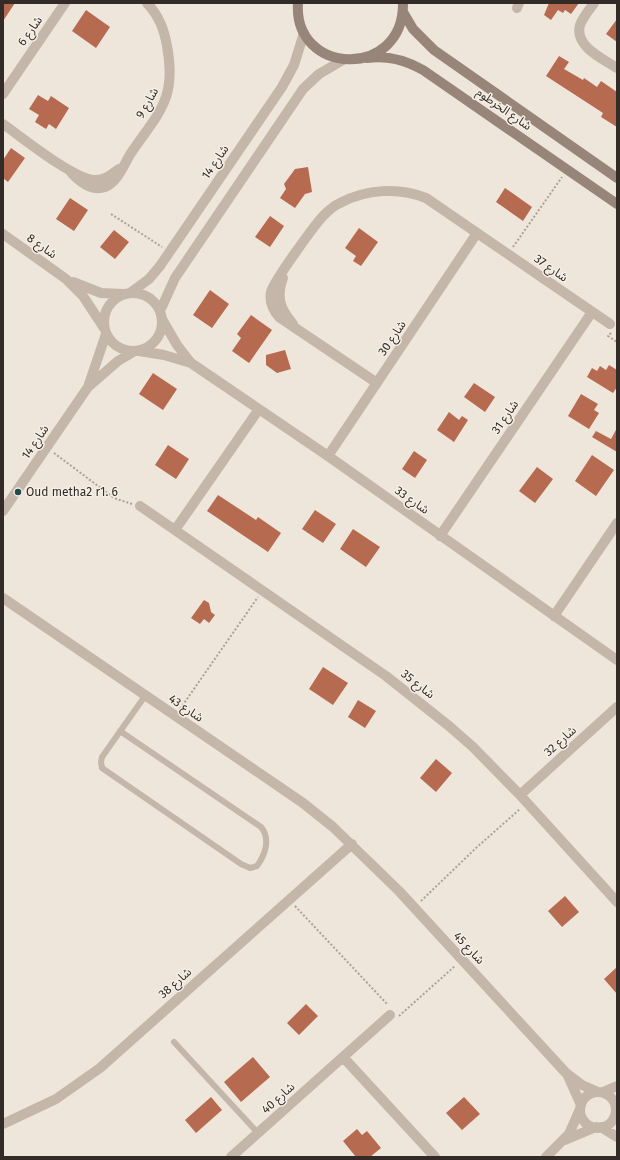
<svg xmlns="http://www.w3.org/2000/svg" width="620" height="1160" font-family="'Fira Sans','Noto Sans Arabic',sans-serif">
	<rect width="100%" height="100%" fill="#eee5db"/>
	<path fill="#b66b50" d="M3 3H15L3 21Z
		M549 3H579L571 14 565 10 563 13 558 10 551 20 544 15Z
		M86 10 110 27 96 48 72 31Z
		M617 19V42L606 34Z
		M559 56 569 62 564 69 583 80 584 78 597 87 601 81 617 92V127L601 117 603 113 546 76Z
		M38 95 48 101 51 96 69 108 56 129 49 124 46 129 35 122 39 115 29 109Z
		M11 148 25 158 8 182 3 178V160Z
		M308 167 312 192 305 194 295 208 280 198 286 189 284 184 295 169Z
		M505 188 532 207 523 221 496 202Z
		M70 198 88 210 74 231 56 219Z
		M270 216 284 226 270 247 255 237Z
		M359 228 378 242 361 266 353 261 356 256 345 248Z
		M114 230 129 242 115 259 100 247Z
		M210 290 229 304 212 328 193 315Z
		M251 315 272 330 249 363 232 351 241 338 237 334Z
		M285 350 291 369 277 373 266 365V355Z
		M609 365 617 370V387L613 393 587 377 592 368 597 371 600 366 606 370Z
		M153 373 177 389 163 410 139 394Z
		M474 383 495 397 485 412 464 397Z
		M581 394 598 404 594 410 599 413 589 429 568 416Z
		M449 412 459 420 462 416 468 420 454 442 437 430Z
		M617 428V452L592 437 596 431 611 439Z
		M168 445 189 459 176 479 155 465Z
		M414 451 427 460 415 478 402 469Z
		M592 455 614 470 596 496 575 481Z
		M537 467 553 479 535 503 519 491Z
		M218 495 256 520 258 517 281 533 268 552 207 511Z
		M315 510 336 524 323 543 302 529Z
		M353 529 380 547 366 567 340 549Z
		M204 600 209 603 211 612 215 615 209 623 204 619 200 624 191 618Z
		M323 667 348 683 333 705 309 689Z
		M358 700 376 711 365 728 348 717Z
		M436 759 452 773 436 792 420 778Z
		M565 896 579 912 562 927 548 911Z
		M617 967V994L604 979Z
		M306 1004 318 1016 299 1035 287 1023Z
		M253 1057 270 1077 241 1102 224 1082Z
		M211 1097 222 1110 196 1133 185 1120Z
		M464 1097 480 1114 462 1130 446 1113Z
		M357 1129 362 1135 367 1131 381 1148 370 1157H356L343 1141Z"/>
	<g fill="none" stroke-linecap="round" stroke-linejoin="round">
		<path stroke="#b0a093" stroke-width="2" stroke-dasharray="2 2" stroke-linecap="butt" d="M111 214 162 247
			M513 247 562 177
			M611 333 608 336 617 342
			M54 453 114 498 132 504
			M180 709 258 597
			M421 901 476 848 520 809
			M295 906 388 1005
			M399 1016 455 966"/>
		<path stroke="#c4b6a8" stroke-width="6" d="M120 731 261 827C271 839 265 855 257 866L250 868 241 864 102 768 101 762 102 757 145 696
			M174 1042 258 1133"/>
		<path stroke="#c4b6a8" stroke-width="10" d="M594 3C589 10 583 17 580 25 574 46 603 59 617 68
			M517 8 519 3
			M3 94 65 3
			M3 124C23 138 72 178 94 180 104 181 111 175 119 169
			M69 170C77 180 91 192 105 187 118 182 124 164 131 153 159 112 177 99 167 46 164 29 159 16 147 3
			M3 234 66 279 83 296 104 328
			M283 278C276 297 280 309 293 324
			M73 282 101 293 123 294
			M104 322a29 29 0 1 1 58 0a29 29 0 1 1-58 0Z
			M130 293 149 279 160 266 282 87 294 65 304 33
			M160 311 175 278 303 89 319 74 343 60
			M162 319 177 345 191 363 328 456 617 660
			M139 351 164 355 191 363
			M377 383 279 317C273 310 269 302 271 292 273 282 314 226 323 216 328 211 333 206 340 203 366 189 399 187 426 198L610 324
			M89 384 106 334
			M328 456 477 233
			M140 506 386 676 449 726 473 747 520 795 617 902
			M3 511 88 387 118 361 133 352
			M175 530 259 409
			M440 536 592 312
			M3 598 303 803 333 827 399 891 566 1073 582 1085 598 1092
			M554 616 617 523
			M520 795 617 707
			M343 1057 435 1157
			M568 1076 581 1105
			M603 1092 617 1086
			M580 1110a18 18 0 1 1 36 0a18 18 0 1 1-36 0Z
			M3 1124 56 1099 100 1068 352 844
			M601 1127 617 1137
			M565 1140 596 1127
			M231 1157 390 1015
			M546 1157 569 1134 580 1109"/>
		<path stroke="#98857a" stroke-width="10" d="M298 3C293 76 404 80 403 3
			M403 12 413 29 434 50 617 178
			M367 58C388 55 405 60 423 70L617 204"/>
	</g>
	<circle fill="#224b4e" stroke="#f6efe6" stroke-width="1.5" cx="18" cy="492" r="4"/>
	<g text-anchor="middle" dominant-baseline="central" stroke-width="3" stroke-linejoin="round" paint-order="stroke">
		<g font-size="12" fill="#322b27" stroke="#f6efe6">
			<text transform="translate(30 31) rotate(-55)">شارع 6</text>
			<text transform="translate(147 103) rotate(-61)">شارع 9</text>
			<text transform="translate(504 109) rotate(35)">شارع الخرطوم</text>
			<text transform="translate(215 162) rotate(-56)">شارع 14</text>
			<text transform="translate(42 246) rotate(35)">شارع 8</text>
			<text transform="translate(551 268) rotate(35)">شارع 37</text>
			<text transform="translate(392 338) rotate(-56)">شارع 30</text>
			<text transform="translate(505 417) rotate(-56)">شارع 31</text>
			<text transform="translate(35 442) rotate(-56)">شارع 14</text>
			<text transform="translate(412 500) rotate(35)">شارع 33</text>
			<text transform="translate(418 684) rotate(38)">شارع 35</text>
			<text transform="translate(186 708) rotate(34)">شارع 43</text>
			<text transform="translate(560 741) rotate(-42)">شارع 32</text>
			<text transform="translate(469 948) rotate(47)">شارع 45</text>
			<text transform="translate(175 983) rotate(-42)">شارع 38</text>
			<text transform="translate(278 1098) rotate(-42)">شارع 40</text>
		</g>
		<g font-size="12" fill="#322b27" stroke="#f6efe6" text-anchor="start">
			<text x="26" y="492">Oud metha2 r1. 6</text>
		</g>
	</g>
	<rect width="620" height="1160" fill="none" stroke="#322b27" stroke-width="8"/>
</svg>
